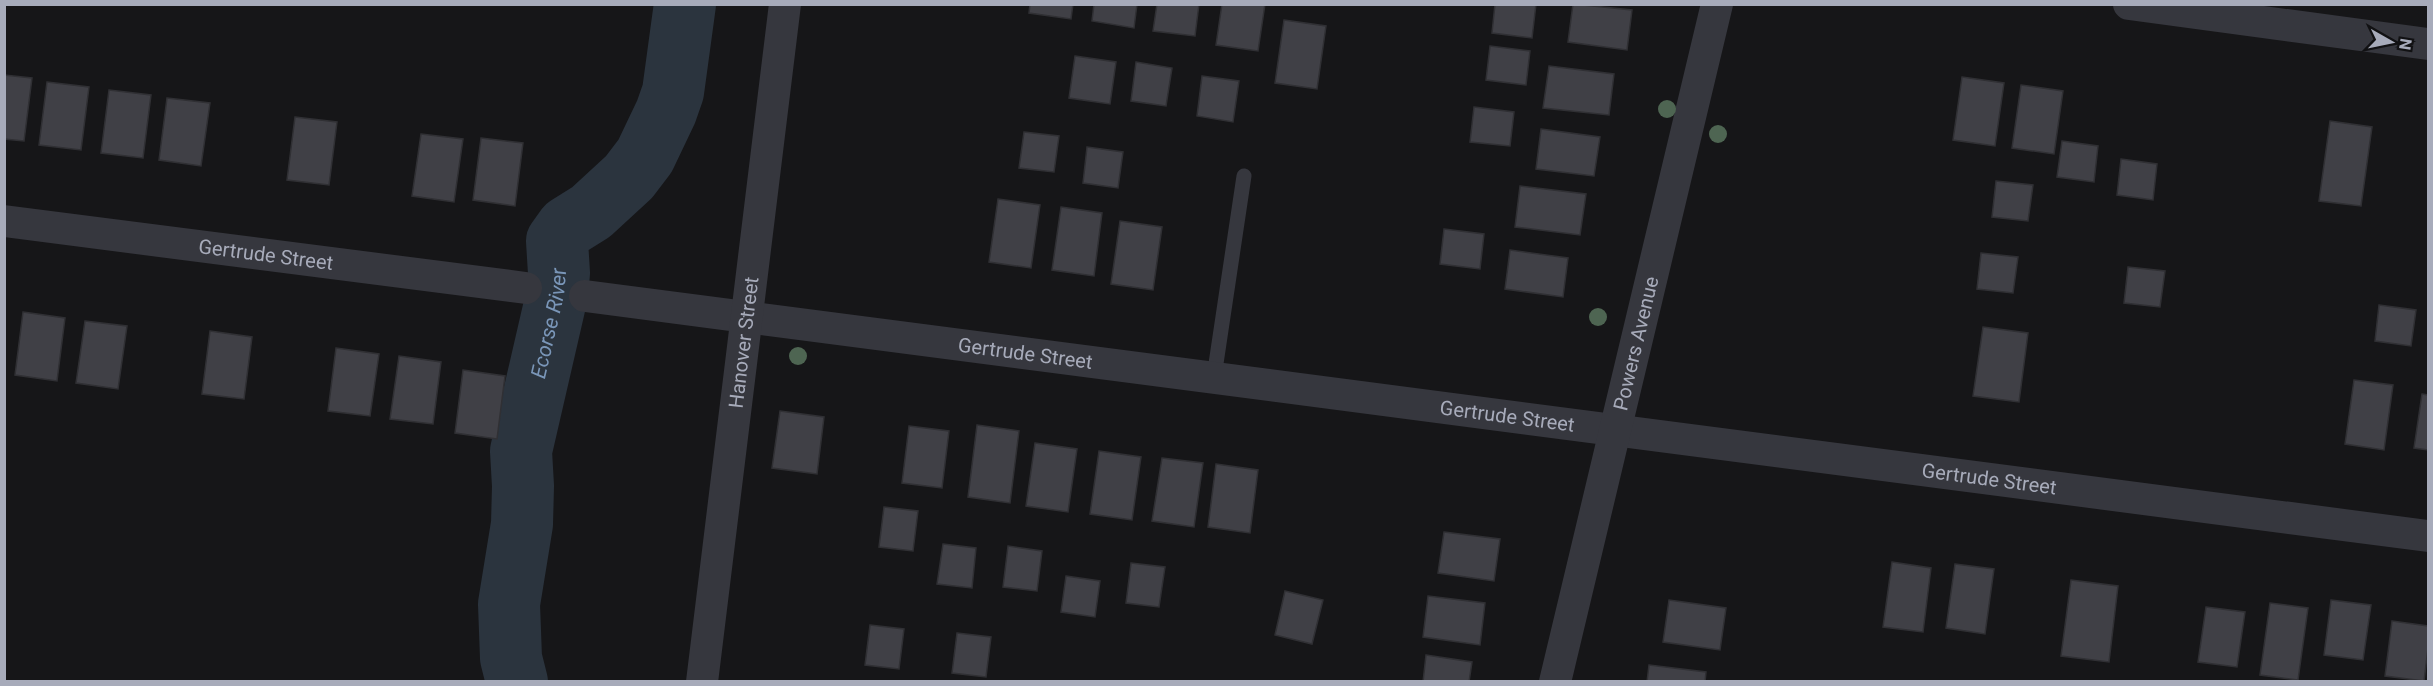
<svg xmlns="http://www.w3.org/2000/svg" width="2433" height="686" font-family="Roboto,sans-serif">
	<rect width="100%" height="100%" fill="#161618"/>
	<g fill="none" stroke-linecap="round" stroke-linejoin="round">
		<path stroke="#2b343e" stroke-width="62" id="s1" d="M517 682 511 658 509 604 522 524 523 486 521 451 557 295 559 273 557 241 567 227 591 212 629 177 645 156 666 112 673 92 685 4"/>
	</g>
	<path fill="#404046" stroke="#303034" stroke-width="1.5" d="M1030 4H1073L1071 19 1029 13Z
		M1094 4H1137L1134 28 1092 21Z
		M1157 4H1199L1195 36 1153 31Z
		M1222 4H1265L1258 51 1216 45Z
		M1495 4H1536L1532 38 1492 33Z
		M1573 4 1632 10 1627 50 1568 42Z
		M1284 20 1326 26 1317 89 1275 83Z
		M1490 46 1530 51 1526 85 1486 80Z
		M1075 56 1116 62 1110 104 1069 98Z
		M1136 62 1172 68 1166 106 1131 101Z
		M1549 66 1614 74 1609 115 1543 108Z
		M4 75 32 78 24 141 4 139Z
		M1202 76 1239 81 1233 122 1197 116Z
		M1962 77 2004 83 1995 146 1953 140Z
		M47 82 89 87 81 150 39 145Z
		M2021 85 2063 91 2054 154 2012 148Z
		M109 90 151 95 143 158 101 153Z
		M167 98 210 103 201 166 159 160Z
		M1474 107 1514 112 1510 146 1470 142Z
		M295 117 337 122 329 185 287 180Z
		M2330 121 2372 127 2361 206 2319 201Z
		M1541 129 1600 137 1594 176 1536 169Z
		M1024 132 1059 136 1054 172 1019 168Z
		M421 134 463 139 454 202 412 196Z
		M481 138 523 143 515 206 473 200Z
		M2062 141 2098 146 2094 182 2057 177Z
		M1087 147 1123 152 1118 188 1083 183Z
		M2121 159 2157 164 2153 200 2117 195Z
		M1996 181 2033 185 2028 221 1992 217Z
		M1520 186 1586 194 1580 235 1515 227Z
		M998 199 1040 205 1031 268 989 262Z
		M1061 207 1102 213 1094 276 1052 270Z
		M1120 221 1162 227 1153 290 1111 284Z
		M1444 229 1484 234 1480 269 1440 264Z
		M1510 250 1568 258 1563 297 1505 289Z
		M1981 253 2018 257 2013 293 1977 289Z
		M2128 267 2165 271 2160 307 2124 303Z
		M2379 305 2416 310 2411 346 2375 341Z
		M23 312 65 318 57 381 15 375Z
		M85 321 127 326 118 389 76 383Z
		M1983 327 2028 333 2019 402 1973 396Z
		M210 331 252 337 244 399 202 394Z
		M336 348 379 354 370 416 328 411Z
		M399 356 441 362 433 424 390 419Z
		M463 370 505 376 497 439 455 433Z
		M2354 380 2393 385 2384 450 2345 444Z
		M2422 394 2428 395V450L2414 448Z
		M780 411 824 417 817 474 772 468Z
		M977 425 1019 431 1010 503 968 497Z
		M909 426 949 431 942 488 902 483Z
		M1035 443 1077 449 1068 512 1026 506Z
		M1099 451 1141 457 1132 520 1090 514Z
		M1162 458 1203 463 1194 527 1152 521Z
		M1216 464 1258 470 1250 533 1208 527Z
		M884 507 918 511 913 551 879 547Z
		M1444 532 1500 539 1494 581 1438 573Z
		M943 544 976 548 972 588 937 584Z
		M1008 546 1042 551 1037 591 1003 587Z
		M1892 562 1931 568 1923 632 1883 627Z
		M1131 563 1165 567 1159 607 1126 603Z
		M1955 564 1994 569 1985 634 1946 628Z
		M1066 576 1100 581 1095 617 1061 612Z
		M2071 580 2118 586 2109 662 2061 656Z
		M1285 591 1323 600 1312 644 1275 635Z
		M1428 596 1485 603 1480 645 1423 637Z
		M1669 600 1726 608 1720 650 1663 642Z
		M2331 600 2371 605 2363 660 2324 655Z
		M2270 603 2308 608 2298 680 2260 675Z
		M2206 607 2245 612 2237 667 2198 662Z
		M2392 621 2428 626V648L2424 681 2385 676Z
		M870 625 904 629 899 669 865 665Z
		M957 633 991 637 986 677 952 673Z
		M1426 655 1472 662 1469 682H1423Z
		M1649 665 1706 672 1705 682H1647Z"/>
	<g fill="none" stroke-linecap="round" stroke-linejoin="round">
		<path stroke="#36373e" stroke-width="15" d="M1214 377 1244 176"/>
		<g stroke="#36373e" stroke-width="32">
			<path d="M2129 4 2428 44"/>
			<path id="s2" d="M4 221 526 288"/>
			<path id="s3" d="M585 296 2428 536"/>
			<path id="s4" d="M702 682 785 4"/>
			<path id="s5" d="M1555 682 1717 4"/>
		</g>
	</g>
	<g fill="#4e6552">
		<circle cx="1667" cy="109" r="9"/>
		<circle cx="1718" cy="134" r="9"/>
		<circle cx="1598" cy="317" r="9"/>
		<circle cx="798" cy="356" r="9"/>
	</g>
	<g text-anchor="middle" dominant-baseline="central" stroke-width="4.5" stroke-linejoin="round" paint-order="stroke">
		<g font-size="20" fill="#a7abba" stroke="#111113">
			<text stroke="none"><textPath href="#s2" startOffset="264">Gertrude Street</textPath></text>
			<text stroke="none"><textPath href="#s4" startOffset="342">Hanover Street</textPath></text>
			<text stroke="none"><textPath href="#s5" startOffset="348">Powers Avenue</textPath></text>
			<text stroke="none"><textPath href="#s3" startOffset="444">Gertrude Street</textPath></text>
			<text stroke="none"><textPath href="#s3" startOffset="930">Gertrude Street</textPath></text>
			<text stroke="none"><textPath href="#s3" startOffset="1416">Gertrude Street</textPath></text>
		</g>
		<g font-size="21" font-style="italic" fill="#7a96b8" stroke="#111113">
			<text stroke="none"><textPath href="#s1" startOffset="364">Ecorse River</textPath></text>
		</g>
	</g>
	<rect width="2433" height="686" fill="none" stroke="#a7abba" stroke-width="12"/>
	<g transform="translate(2391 42) rotate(99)" stroke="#111113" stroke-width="4.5" paint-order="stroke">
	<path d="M0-4.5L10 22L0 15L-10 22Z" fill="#a7abba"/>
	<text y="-9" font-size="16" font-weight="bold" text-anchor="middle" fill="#a7abba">N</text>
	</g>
</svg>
